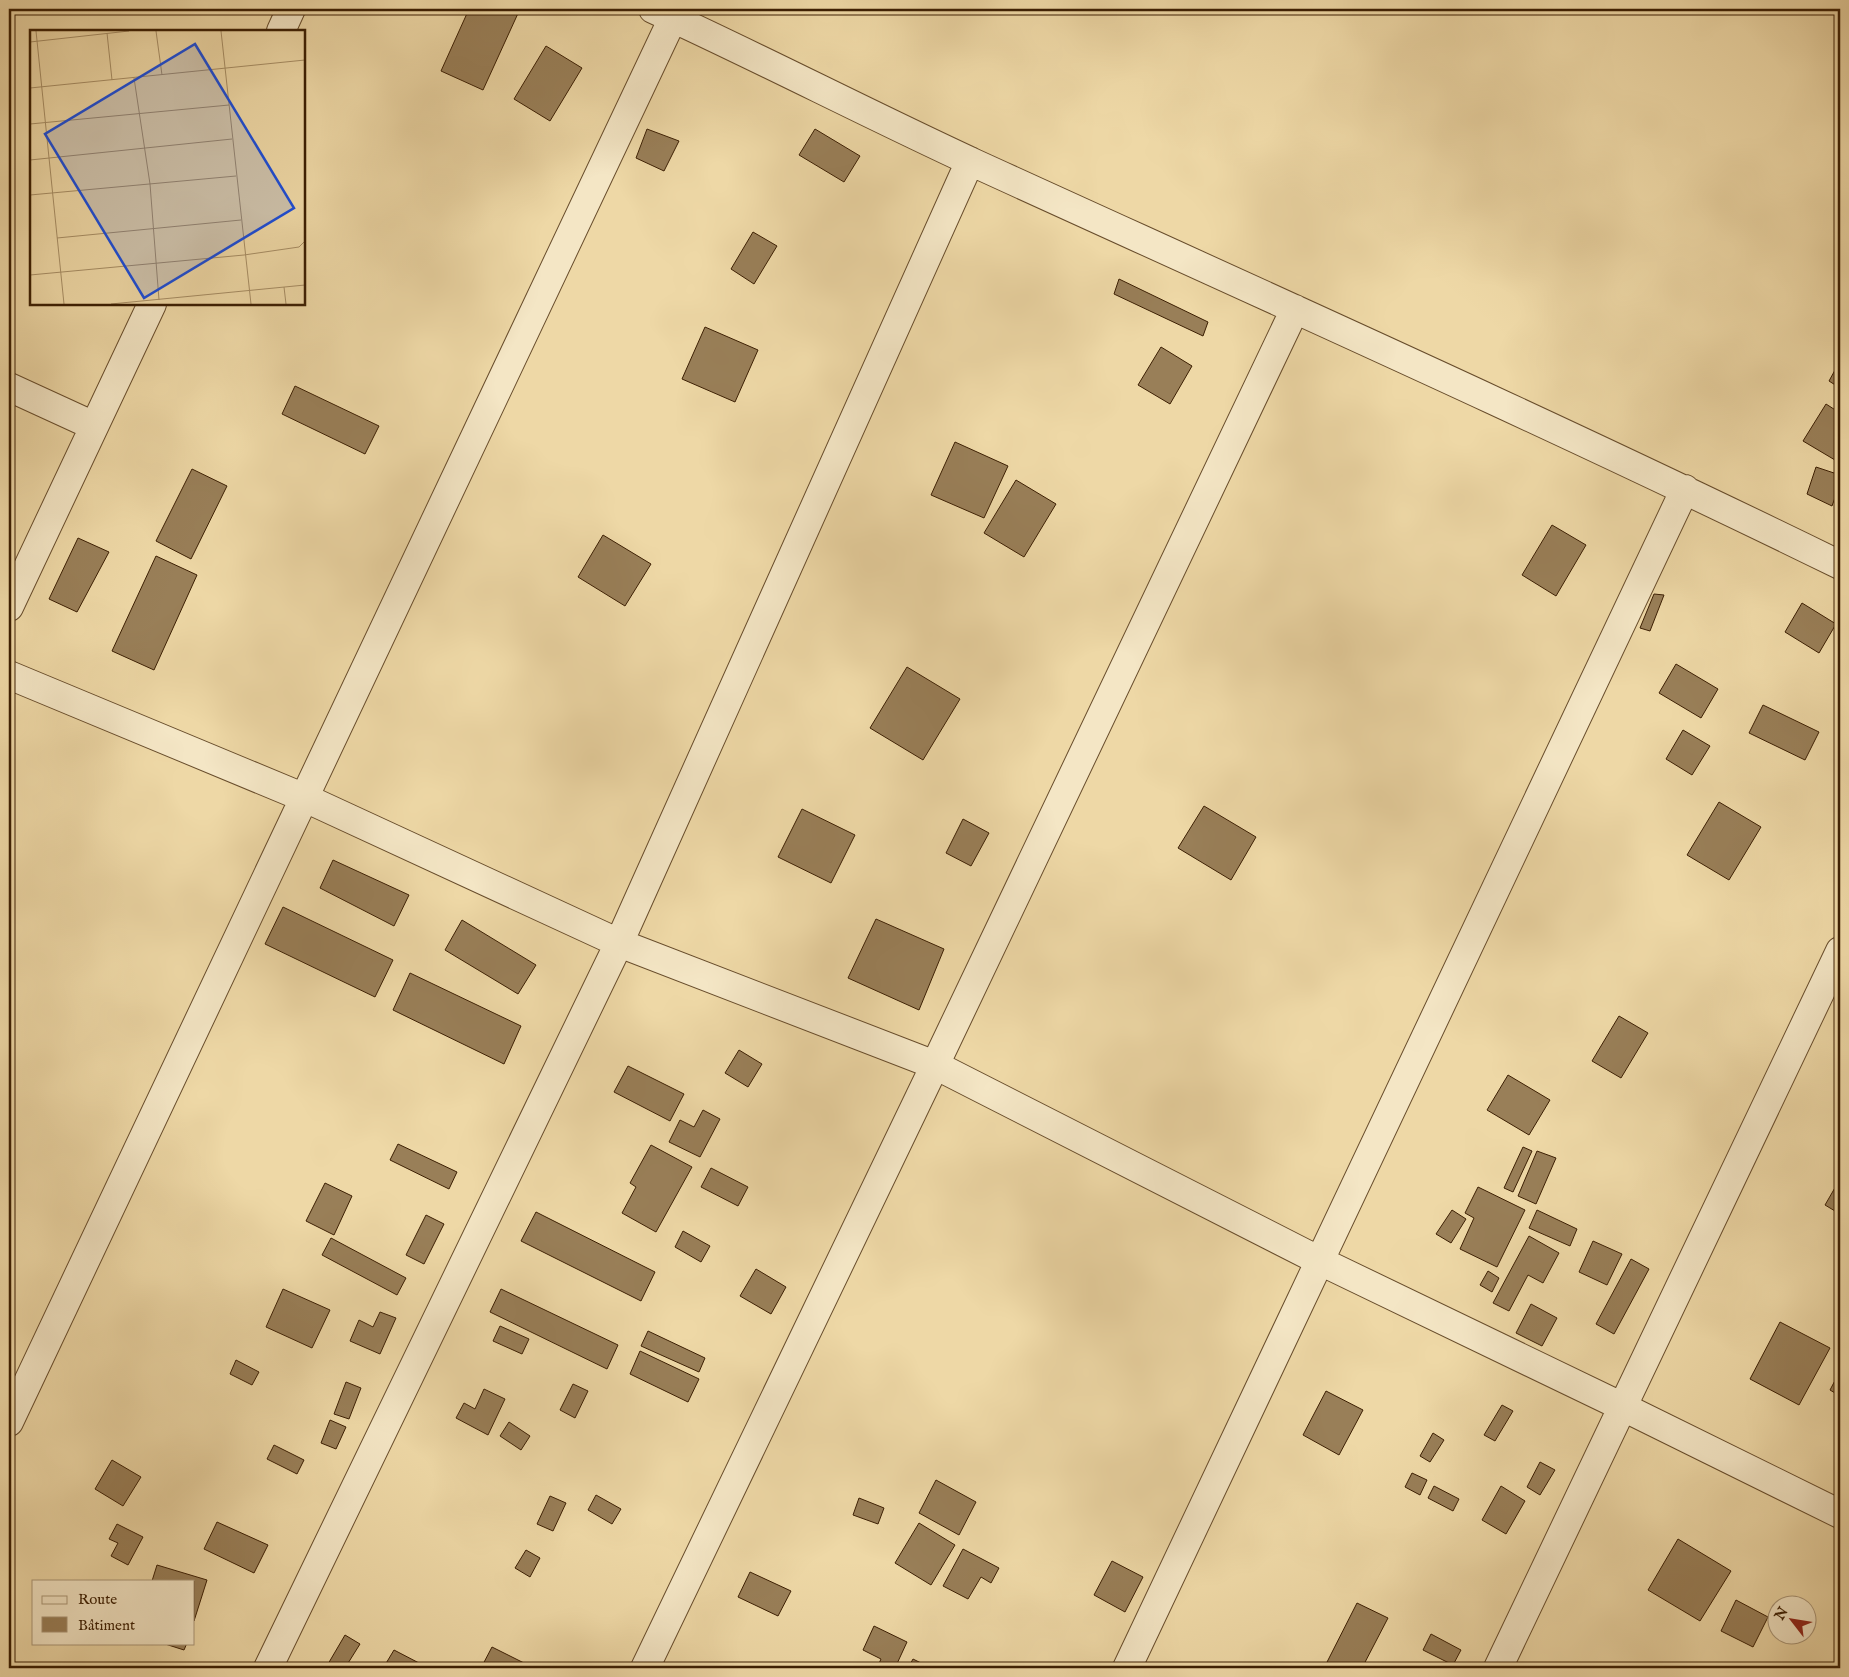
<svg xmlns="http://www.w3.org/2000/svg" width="1849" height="1677" font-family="'IM FELL English',serif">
	<rect width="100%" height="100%" fill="#eed8a6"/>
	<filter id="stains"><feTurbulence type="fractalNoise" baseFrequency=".004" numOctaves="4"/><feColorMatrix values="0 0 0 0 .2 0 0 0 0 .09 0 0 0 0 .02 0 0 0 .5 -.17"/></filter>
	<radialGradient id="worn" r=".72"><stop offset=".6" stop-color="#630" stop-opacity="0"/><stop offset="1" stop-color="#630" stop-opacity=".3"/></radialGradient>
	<path fill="#997f58" stroke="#3c1f03" d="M469 9H520L483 90 441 71Z
		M546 46 582 68 550 121 514 99Z
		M647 129 679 141 664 171 636 158Z
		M815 129 860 156 844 182 799 155Z
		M753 232 777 246 754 284 731 269Z
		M1119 279 1208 322 1203 336 1114 294Z
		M705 327 758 350 735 402 682 379Z
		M1161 347 1192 366 1170 404 1138 385Z
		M1840 361V388L1829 381Z
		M295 386 379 426 365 454 282 414Z
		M1826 404 1840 413V463L1803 441Z
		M955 442 1008 466 984 518 931 495Z
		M1816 467 1840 475V484L1832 506 1807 494Z
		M192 469 227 486 191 559 156 541Z
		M1016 480 1056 504 1024 557 984 533Z
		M1552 525 1586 545 1556 596 1522 575Z
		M603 535 651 564 625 606 578 577Z
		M78 538 109 552 77 612 49 599Z
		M156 556 197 575 154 670 112 651Z
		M1654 594 1664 595 1650 631 1640 628Z
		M1802 603 1836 624 1819 653 1785 632Z
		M1676 664 1718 689 1701 718 1659 693Z
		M907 667 960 699 923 760 870 728Z
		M1763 705 1819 732 1805 760 1749 733Z
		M1683 730 1710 746 1692 775 1666 759Z
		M1719 802 1761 827 1729 880 1687 855Z
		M1204 806 1256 837 1231 880 1178 848Z
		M802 809 855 835 831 883 778 857Z
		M963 819 989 833 971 866 946 853Z
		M333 860 409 895 394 926 320 888Z
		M283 907 393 960 375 997 265 944Z
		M876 919 944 949 919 1010 848 978Z
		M462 920 536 965 518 994 445 950Z
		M410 973 521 1026 504 1064 393 1010Z
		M1619 1016 1648 1033 1621 1078 1592 1061Z
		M739 1050 762 1064 748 1087 725 1073Z
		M628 1066 684 1094 670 1121 614 1092Z
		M1508 1075 1550 1100 1529 1135 1487 1110Z
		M703 1110 720 1119 700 1157 669 1142 680 1120 694 1127Z
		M398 1144 457 1172 449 1189 390 1160Z
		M651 1145 692 1167 656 1232 622 1213 636 1187 630 1183Z
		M1523 1147 1532 1151 1513 1192 1504 1188Z
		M1537 1151 1556 1158 1536 1204 1518 1196Z
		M711 1168 748 1187 738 1206 701 1187Z
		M1840 1179V1214L1825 1205Z
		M325 1183 352 1196 334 1235 306 1221Z
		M1478 1187 1525 1210 1497 1267 1460 1249 1474 1218 1465 1213Z
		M1452 1210 1466 1219 1451 1243 1436 1234Z
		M1537 1210 1577 1229 1570 1246 1529 1228Z
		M536 1212 655 1272 641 1301 521 1241Z
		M426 1215 444 1224 424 1264 406 1255Z
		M683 1231 710 1246 701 1262 675 1247Z
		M1529 1236 1559 1253 1543 1283 1528 1275 1509 1311 1493 1303Z
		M331 1238 406 1278 397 1295 322 1255Z
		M1593 1241 1622 1254 1607 1285 1579 1272Z
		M1631 1259 1649 1269 1614 1334 1596 1324Z
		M756 1269 786 1287 771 1314 740 1296Z
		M1488 1271 1499 1278 1492 1292 1480 1285Z
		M283 1289 330 1310 312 1348 266 1327Z
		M501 1289 618 1345 607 1369 490 1312Z
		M1531 1304 1557 1318 1542 1346 1516 1333Z
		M380 1312 396 1318 380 1354 350 1341 359 1320 373 1327Z
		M1780 1322 1830 1348 1799 1405 1750 1379Z
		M500 1326 529 1339 522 1354 493 1341Z
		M648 1331 705 1358 699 1372 641 1346Z
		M640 1351 699 1379 688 1402 630 1374Z
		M236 1360 259 1372 252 1385 230 1374Z
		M1840 1371V1396L1830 1390Z
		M346 1382 361 1388 349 1419 334 1414Z
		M573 1384 588 1391 575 1418 560 1410Z
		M484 1389 505 1399 488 1435 456 1418 464 1403 475 1409Z
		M1326 1391 1363 1410 1339 1455 1303 1435Z
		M1502 1405 1513 1411 1495 1441 1484 1435Z
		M330 1420 346 1427 336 1449 321 1443Z
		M509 1422 530 1436 521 1450 500 1436Z
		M1433 1433 1444 1440 1430 1462 1420 1456Z
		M274 1445 304 1460 297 1474 267 1459Z
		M112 1460 141 1477 123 1506 95 1489Z
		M1540 1462 1555 1470 1540 1495 1527 1487Z
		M1412 1473 1427 1480 1420 1495 1405 1487Z
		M936 1480 976 1502 959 1535 919 1513Z
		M1434 1486 1459 1499 1453 1511 1428 1498Z
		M1501 1486 1525 1501 1506 1534 1482 1520Z
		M596 1495 621 1509 612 1524 588 1510Z
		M550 1496 566 1503 553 1531 537 1524Z
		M859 1498 884 1508 878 1524 853 1515Z
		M217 1522 268 1545 254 1573 204 1549Z
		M919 1523 955 1545 931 1585 895 1563Z
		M117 1524 143 1537 128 1565 111 1556 118 1543 109 1539Z
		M1678 1539 1731 1571 1700 1621 1648 1590Z
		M963 1549 999 1568 991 1583 981 1577 968 1599 943 1586Z
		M526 1550 540 1558 530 1577 515 1568Z
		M1112 1561 1143 1577 1125 1612 1094 1595Z
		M157 1565 207 1580 194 1621V1581H152Z
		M750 1572 791 1591 778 1616 738 1597Z
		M1736 1600 1768 1617 1753 1647 1721 1631Z
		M1357 1603 1388 1618 1362 1668H1324Z
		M874 1626 907 1642 895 1668H877L881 1659 863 1650Z
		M1431 1634 1461 1650 1453 1665 1423 1650Z
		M345 1635 360 1644 345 1668H335L328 1664Z
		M162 1643H187L184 1650Z
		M492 1647 534 1668H481Z
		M394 1650 419 1663 416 1668H390L385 1665Z
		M913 1659 931 1668H908Z"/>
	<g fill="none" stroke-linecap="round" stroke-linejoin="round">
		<g stroke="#684d2c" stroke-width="30">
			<path id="minor" d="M653 9C760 58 866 113 974 163 1263 295 1554 425 1840 565
				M281 31 291 9
				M9 387 94 426
				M9 607 152 304
				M9 675 305 798 619 943 935 1065 1320 1261 1623 1407 1840 1514
				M9 1422 673 18
				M268 1668 619 943 970 161
				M645 1668 935 1065 1295 309
				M1127 1668 1685 489
				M1498 1668 1840 951"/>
		</g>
		<use href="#minor" stroke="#f4e6c5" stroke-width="28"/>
	</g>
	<g transform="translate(30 30)">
		<rect width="275" height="275" fill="#eed8a6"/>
		<path fill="none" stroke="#a78e65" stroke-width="1" d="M6 1 34 274M126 1 132 45M191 1 221 274M77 3 82 50M0 12 99 1M104 48 120 154 129 270M0 58 275 30M0 94 199 75M0 130 202 109M0 165 206 146M27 208 211 190M0 245 214 225 269 217 275 211M254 257 256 274M81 274 275 255"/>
		<path fill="#1d4ed8" fill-opacity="0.15" stroke="#1d4ed8" stroke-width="2.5" d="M165 14 264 178 114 268 15 104Z"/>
		<rect width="275" height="275" fill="none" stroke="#3c1f03" stroke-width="2.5"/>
	</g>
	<rect width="1849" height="1677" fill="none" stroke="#eed8a6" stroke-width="30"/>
	<rect x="10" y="10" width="1829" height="1657" fill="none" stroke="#3c1f03" stroke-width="2.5"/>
	<rect x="15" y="15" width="1819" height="1647" fill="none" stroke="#3c1f03"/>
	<rect x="32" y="1580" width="162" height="65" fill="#f4e6c5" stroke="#aa9677"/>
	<rect x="42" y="1596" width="25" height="8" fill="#f4e6c5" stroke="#aa9677"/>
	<text x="78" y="1604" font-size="15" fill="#3c1f03">Route</text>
	<rect x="42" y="1617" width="25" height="15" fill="#997f58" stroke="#aa9677"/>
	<text x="78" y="1630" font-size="15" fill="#3c1f03">Bâtiment</text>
	<g transform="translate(1792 1620) rotate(301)"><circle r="24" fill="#f4e6c5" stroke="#aa9677"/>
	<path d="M0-4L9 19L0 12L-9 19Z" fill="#8f2418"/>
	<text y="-8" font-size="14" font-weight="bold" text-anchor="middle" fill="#3c1f03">N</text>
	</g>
	<rect width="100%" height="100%" filter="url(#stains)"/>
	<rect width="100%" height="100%" fill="url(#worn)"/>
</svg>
